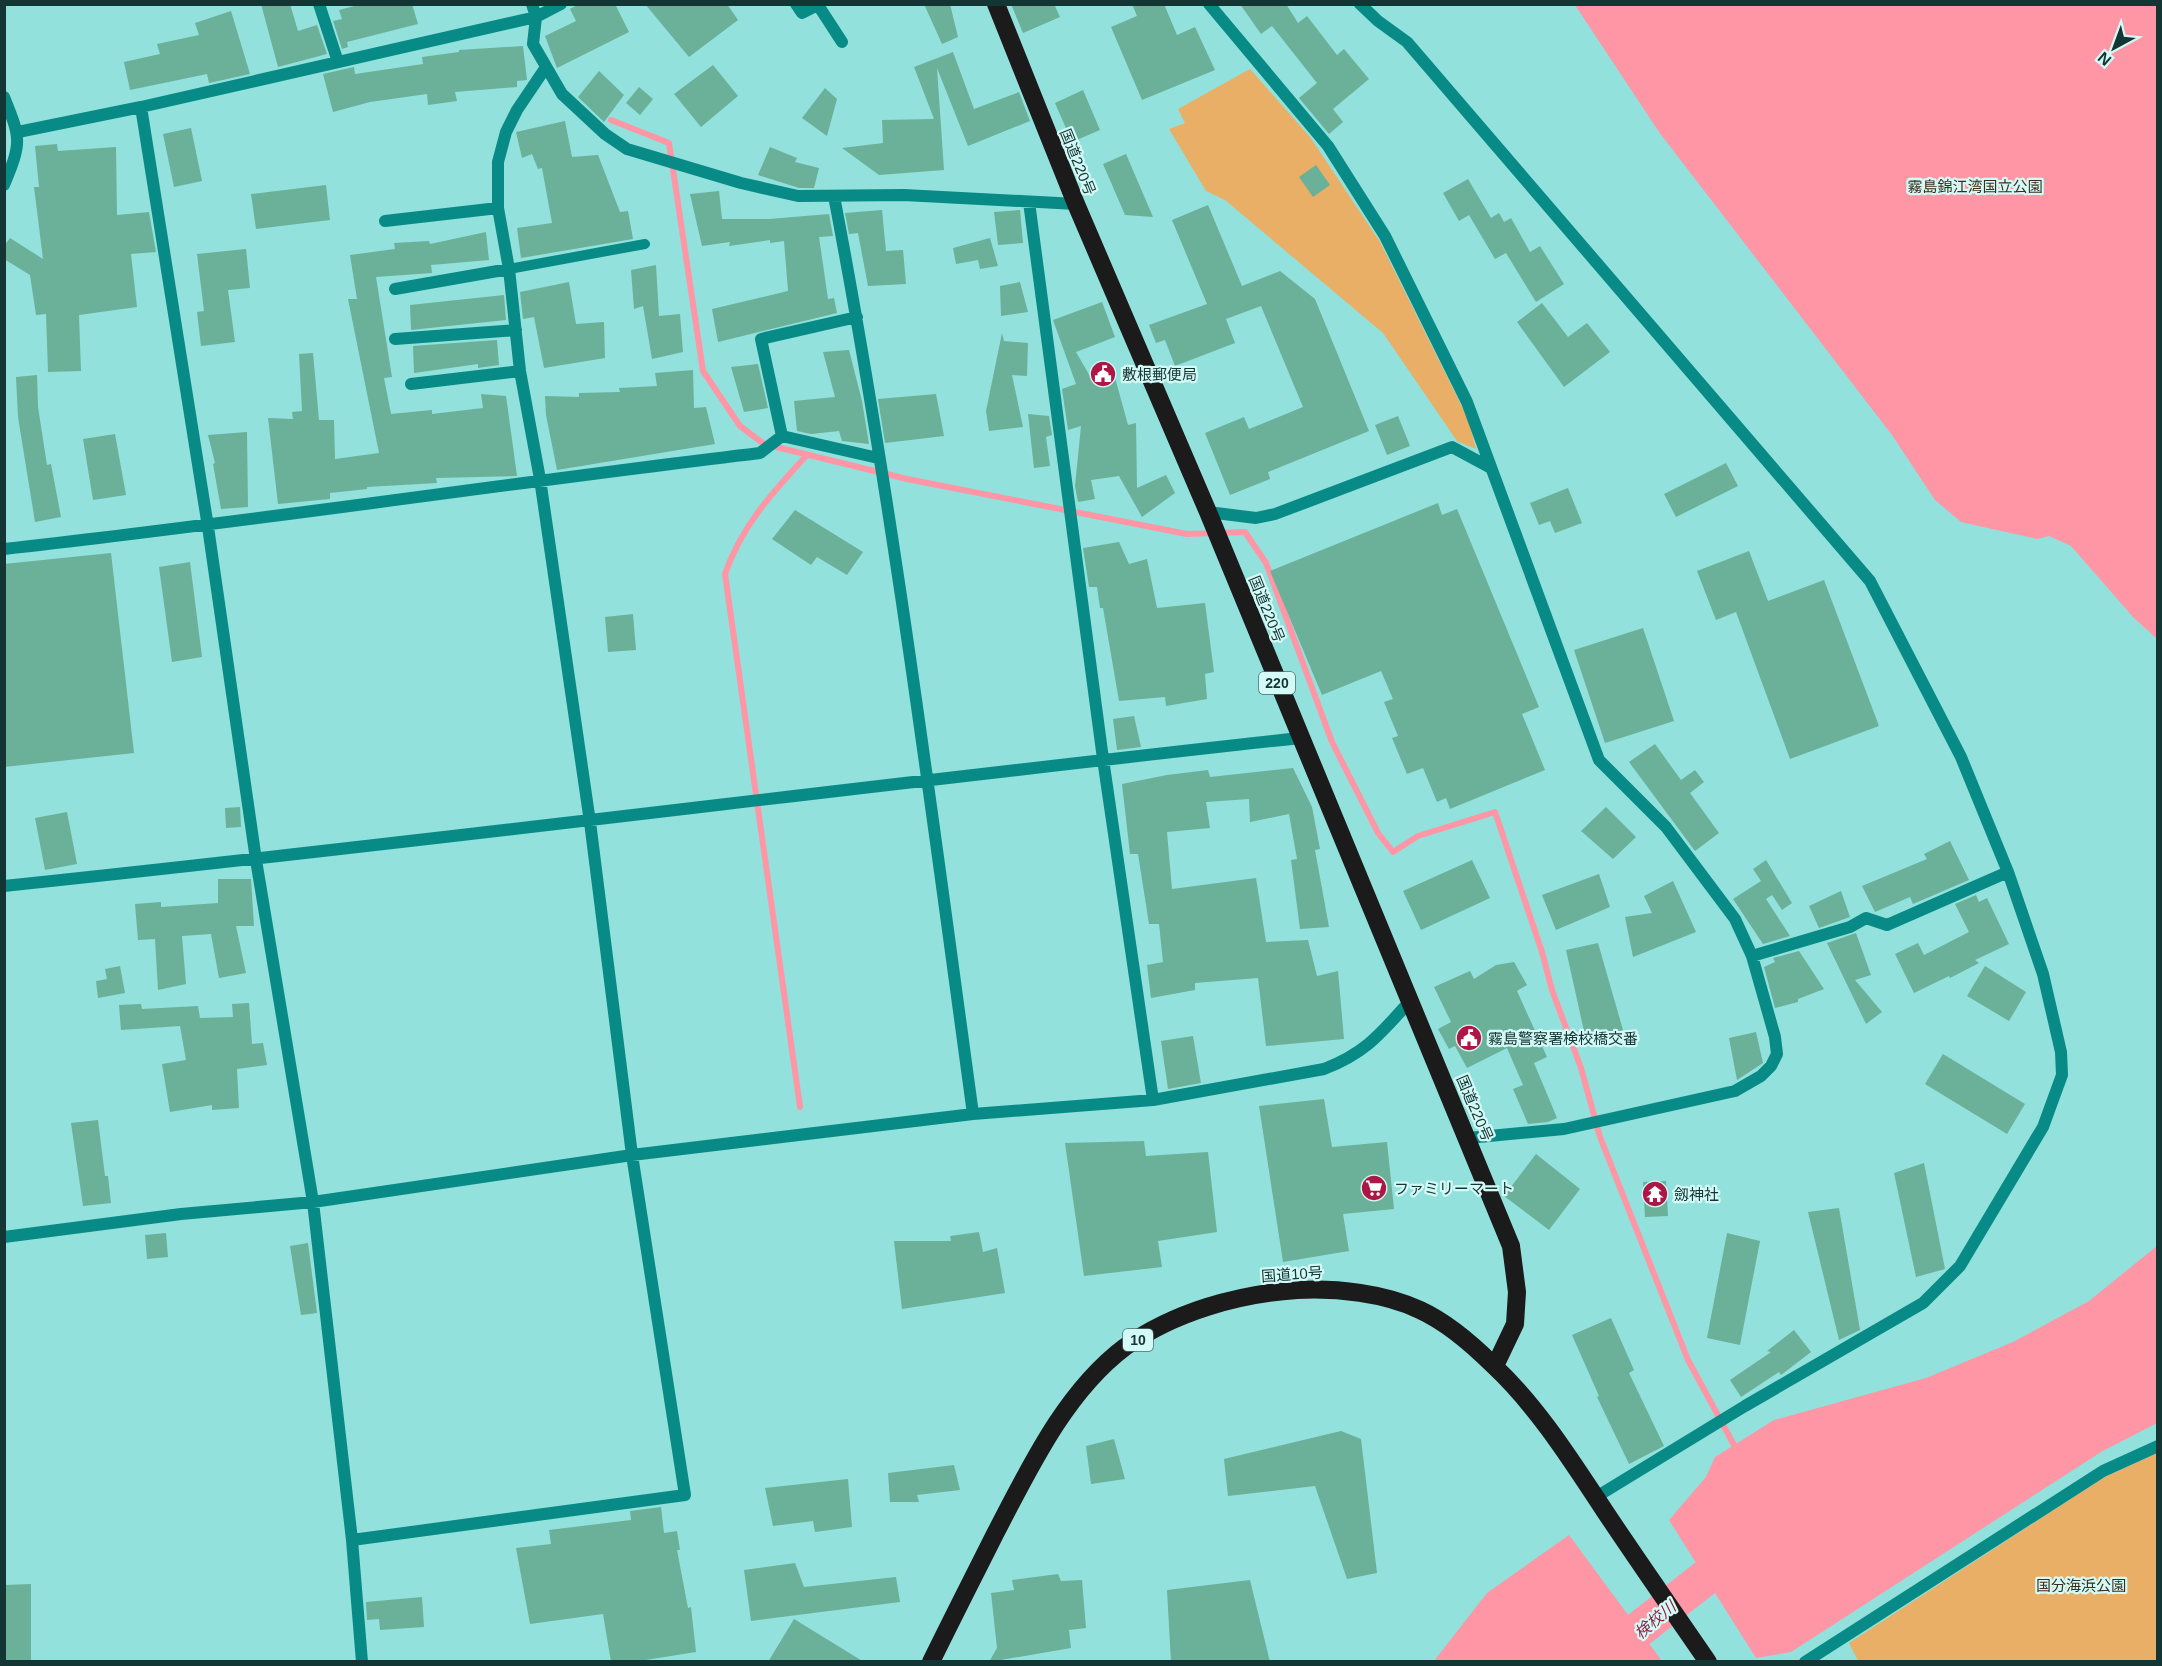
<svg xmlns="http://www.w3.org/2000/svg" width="2162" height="1666" font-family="Arial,'Noto Sans JP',sans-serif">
	<rect width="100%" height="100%" fill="#92e1dc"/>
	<path fill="#e9af67" d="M1250 69 1310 137 1380 242 1468 419 1476 449 1457 441 1383 333 1225 200 1206 191 1169 129 1185 123 1178 109Z
		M2157 1453V1661H1858L1849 1643 2103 1478Z"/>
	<path fill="#fe96a5" d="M1575 5H2157V639L2133 617 2071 546 2049 536 2037 539 1961 522 1935 500 1892 435 1659 132Z
		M2157 1246V1423L2101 1452 1791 1652 1756 1658 1669 1520 1706 1477 1715 1457 1774 1420 1926 1378 2013 1342 2089 1301Z
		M1569 1535 1662 1661H1434L1487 1593Z"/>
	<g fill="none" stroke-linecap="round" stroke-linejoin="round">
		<path stroke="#fe96a5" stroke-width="6" d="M611 120 669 143 703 371 740 426 764 444 907 479 1187 534 1245 532 1266 563 1332 742 1378 833 1393 852 1418 836 1495 812 1542 952 1552 990 1581 1068 1600 1137 1688 1360 1734 1445
			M800 1107 725 574C742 525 773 492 807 455"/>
		<path stroke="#fe96a5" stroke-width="36" d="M1605 1662 1638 1630 1705 1578"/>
	</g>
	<path fill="#6bb099" d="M261 4H290L298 31 317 25 327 54 278 67Z
		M362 4H412L418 24 347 42 348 47 342 49 333 21 342 19 339 10Z
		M579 4H615L629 32 557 68 545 36 576 21 570 9Z
		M645 4H727L738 20 689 57Z
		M924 4H950L958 37 942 44Z
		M1011 4H1054L1060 17 1023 33Z
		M1132 4H1164L1177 35 1195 27 1215 70 1142 100 1111 27 1137 16Z
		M1240 4H1286L1298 23 1307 16 1337 55 1344 49 1369 79 1333 109 1343 122 1329 134 1299 98 1317 83 1272 26 1261 34Z
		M231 11 250 74 209 83 207 74 130 90 124 62 160 54 157 44 199 35 195 23Z
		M523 46 527 80 517 81V87L455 92 457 101 428 105 427 94 370 102 333 112 323 74 354 67 355 74 423 64 422 57 459 52V50Z
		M953 52 974 109 1019 92 1030 121 968 146 937 68 944 170 879 175 842 148 883 143 882 120 934 119 914 67Z
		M713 65 738 96 701 127 674 94Z
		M599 71 624 95 604 122 578 97Z
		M639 87 653 99 640 115 626 103Z
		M825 88 837 99 827 136 802 118Z
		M1083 90 1100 130 1072 142 1055 103Z
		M565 121 572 157 598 155 620 212 628 211 633 239 521 258 517 228 552 223 542 168 538 169 532 154 522 158 516 132Z
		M191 128 202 181 174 187 163 134Z
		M57 144 58 151 116 147 117 215 149 212 156 252 131 254 137 307 79 315 81 371 48 372 46 314 36 315 30 275 4 259V246L10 238 43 259 34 187H39L35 146Z
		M770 147 797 158 795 162 819 168 814 188H799L758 175Z
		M1126 154 1153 217 1125 215 1103 164Z
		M1316 165 1330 185 1313 197 1299 177Z
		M1468 179 1491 218 1499 213 1504 222 1511 218 1530 252 1540 246 1564 284 1536 302 1506 253 1495 259 1469 215 1459 221 1443 193Z
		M326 185 330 220 256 229 251 194Z
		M719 191 722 219H769L829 214 833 236 819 237 828 299 834 298 837 313 718 342 712 309 788 291 784 241 770 243V240L729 246 730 242 702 246 690 194Z
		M1208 205 1242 286 1280 271 1315 299 1369 431 1268 472 1270 479 1230 495 1205 433 1244 417 1249 429 1303 407 1261 306 1226 319 1235 343 1175 366 1165 340 1156 343 1149 325 1207 304 1172 220Z
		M882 210 886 251 903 250 906 284 868 286 858 233 849 234 845 213Z
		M1020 210 1023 243 998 245 994 212Z
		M486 232 489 260 431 265 432 273 376 277 392 377 384 378 391 414 432 410V414L483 408 481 394 506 396 517 476 436 478 437 483 367 487V489L330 493V499L278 504 268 418 293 419 292 412 302 411 299 354 313 353 319 420H334L335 459 379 453 348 299H357L350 255 395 249 394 243 429 241 430 244Z
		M990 238 998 266 980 269 978 260 956 264 953 248Z
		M246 249 250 288 228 290 235 342 201 346 197 312 204 311 197 254Z
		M656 265 659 316 680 314 683 352 652 359 643 306 634 309 631 270Z
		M569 282 576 324 604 322 605 358 544 368 534 317 523 319 520 292Z
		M1020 282 1028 312 1001 316 1000 286Z
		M504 295 506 320 411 330 410 305Z
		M1102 302 1115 337 1076 352 1095 385 1114 374 1128 425 1136 423 1137 488 1166 475 1175 493 1142 517 1119 476 1091 480 1095 499 1078 502 1075 486 1081 426 1068 430 1062 389 1076 384 1053 320Z
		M1542 303 1568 337 1587 323 1610 352 1564 387 1517 322Z
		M1002 333 1004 341 1028 343 1027 376 1012 375 1023 427 989 431 986 411Z
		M497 340 499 365 478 368V364L414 373 413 346Z
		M849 350 862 401 869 444 842 441 839 431 811 434 797 431 794 401 835 397 823 352Z
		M758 364 768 408 744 412 731 367Z
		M693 370 694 408 706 407 715 444 557 470 546 415 545 396 579 397V393L620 392 619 388 657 386 655 373Z
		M37 375 38 407 47 465 51 464 61 517 35 522 18 417 16 377Z
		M936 394 944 436 885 443 878 399Z
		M1028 414 1049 416 1052 435 1046 437 1050 466 1034 468Z
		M1398 416 1410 446 1387 455 1375 425Z
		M247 432 248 507 221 509 213 464 215 463 208 435Z
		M115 434 126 495 93 500 83 439Z
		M1726 463 1738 486 1676 517 1664 494Z
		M1568 488 1582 523 1555 533 1550 521 1539 525 1530 503Z
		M1438 503 1442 515 1457 509 1539 707 1522 714 1545 770 1450 809 1446 798 1437 802 1423 768 1407 774 1392 738 1398 736 1384 702 1393 699 1381 671 1322 695 1270 571Z
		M795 510 863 552 847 575 817 557 811 565 772 539Z
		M1119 542 1129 564 1147 559 1157 608 1205 603 1214 672 1205 674 1207 699 1166 706 1165 697 1119 701 1103 608H1100L1097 587H1089L1083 548Z
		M1749 551 1768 601 1824 580 1879 726 1790 759 1736 612 1716 620 1697 571Z
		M111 553 134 753 4 767V564Z
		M190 562 202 657 172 662 159 567Z
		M633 614 636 650 608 652 605 617Z
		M1643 628 1674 721 1605 743 1574 650Z
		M1134 716 1141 747 1117 750 1113 719Z
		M1655 744 1681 780 1695 770 1704 782 1690 793 1719 833 1695 851 1629 762Z
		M1293 768 1312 807 1320 849 1315 850 1329 927 1300 929 1291 860 1297 859 1289 814 1250 822 1249 799 1206 802 1210 828 1167 832 1172 889 1256 878 1266 942 1308 940 1317 976 1338 971 1344 1039 1266 1046 1258 978 1195 983V990L1151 998 1147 965 1163 962 1159 924H1149L1138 854H1130L1122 784 1167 775 1208 770 1210 777Z
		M240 807 241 827 226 828 225 808Z
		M1606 807 1636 837 1613 859 1581 831Z
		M67 812 77 864 45 870 35 818Z
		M1950 841 1969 880 1913 904 1910 897 1875 912 1862 886 1927 859 1924 854Z
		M1472 860 1490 898 1421 930 1403 891Z
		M1766 860 1792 903 1782 910 1772 895 1766 899 1790 936 1763 944 1733 899 1761 881 1753 869Z
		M1599 874 1610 907 1556 930 1542 895Z
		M218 879H251L254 926H236L246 973 219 978 211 934 182 936 186 984 158 990 155 939 138 940 135 904 161 902V907L218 903Z
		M1673 881 1696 932 1633 957 1625 917 1652 913 1644 896Z
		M1841 891 1850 917 1819 928 1809 906Z
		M1976 895 1979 902 1987 898 2009 944 1975 960 1979 963 1950 978 1949 976 1914 993 1895 954 1918 943 1924 955 1969 932 1955 904Z
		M1856 933 1871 975 1855 980 1882 1012 1866 1024 1827 943Z
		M1598 943 1623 1030 1586 1040 1566 950Z
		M1799 951 1824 989 1798 999V1002L1775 1008 1764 967 1775 962 1773 958Z
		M1514 962 1527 985 1517 991 1547 1057 1534 1063 1557 1118 1548 1122 1528 1124 1513 1089 1523 1085 1507 1048 1467 1068 1455 1046 1449 1049 1438 1029 1451 1022 1434 987 1470 971 1474 979 1496 965Z
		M120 966 125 993 98 998 96 981 107 979 105 969Z
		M1985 966 2026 992 2009 1021 1967 996Z
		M249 1003 252 1044 263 1043 267 1065 237 1069 239 1108 212 1110V1105L170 1112 162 1064 186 1060 180 1026 121 1030 119 1005 141 1004 142 1009 198 1006 200 1018 233 1017 232 1004Z
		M1756 1032 1763 1063 1737 1080 1729 1038Z
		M1193 1036 1201 1083 1168 1089 1161 1041Z
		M1943 1054 2025 1104 2007 1134 1925 1084Z
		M1324 1099 1332 1147 1387 1142 1394 1209 1343 1214 1349 1251 1283 1262 1259 1106Z
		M98 1120 105 1176H108L111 1203 83 1206 71 1123Z
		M1144 1141 1146 1156 1208 1152 1217 1232 1158 1241 1162 1267 1084 1276 1065 1143Z
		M1536 1154 1580 1189 1549 1230 1504 1196Z
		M1924 1163 1945 1269 1916 1277 1894 1173Z
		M1666 1181 1668 1216 1645 1217 1643 1182Z
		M1839 1208 1860 1330 1839 1340 1808 1212Z
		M979 1232 983 1252 997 1248 1005 1293 902 1309 894 1241H951L950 1236Z
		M166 1233 168 1257 147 1259 145 1235Z
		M1727 1233 1760 1241 1740 1345 1707 1338Z
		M308 1243 317 1313 301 1315 290 1246Z
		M1611 1318 1634 1370 1629 1373 1664 1446 1629 1464 1597 1397 1599 1396 1572 1335Z
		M1794 1330 1811 1352 1781 1375 1779 1372 1741 1397 1730 1380 1771 1352 1767 1351Z
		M1341 1431 1361 1439 1377 1573 1347 1579 1315 1486 1228 1496 1224 1459Z
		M1114 1439 1125 1479 1091 1484 1086 1446Z
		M954 1465 960 1490 917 1495 919 1502H890L888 1473Z
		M848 1479 852 1527 815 1532 813 1521 773 1526 765 1488Z
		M661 1507 664 1533 677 1531 680 1550H677L688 1608 691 1607 696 1652 633 1662H611L603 1614 530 1624 516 1548 551 1544 549 1530 631 1520 630 1511Z
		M795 1563 804 1587 896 1577 900 1602 751 1621 744 1570Z
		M1058 1574 1061 1581 1082 1580 1086 1628 1069 1630 1071 1648 989 1662 997 1648 991 1593 1014 1590 1012 1580Z
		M1250 1580 1270 1662H1171L1167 1590Z
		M31 1584V1662H4V1585Z
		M422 1597 424 1627 380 1630 379 1619 367 1620 366 1602Z
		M794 1619 864 1662H768Z"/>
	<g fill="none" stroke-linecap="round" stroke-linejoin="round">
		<path stroke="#088a86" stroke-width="10" d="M509 269 645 244"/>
		<path stroke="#088a86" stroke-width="12" d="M319 4 338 62
			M532 4 536 17 533 44 562 94 605 134 627 149 741 183 798 196 904 195 1076 204
			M796 4 802 13 818 5 842 42
			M1209 4 1328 146 1385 236 1467 402 1599 760 1666 827 1735 919 1752 956 1775 1037 1777 1054 1771 1066 1761 1076 1735 1091 1564 1129 1468 1138
			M1360 4 1378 21 1407 42 1870 581 1961 757 2008 872 2043 974 2061 1052 2062 1075 2043 1127 1960 1266 1923 1303 1745 1406 1596 1497
			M4 97C21 139 22 142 4 185
			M141 107 208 527 256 860 313 1202 352 1540 362 1662
			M18 132 141 107 536 17 561 4
			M834 196C892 500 931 807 973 1114
			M1029 202 1103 759 1153 1100
			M385 221 498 208
			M395 289 509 269
			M395 339 516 330
			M411 384 520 371
			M782 436 761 339 857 317
			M1208 512 1256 518 1275 514 1452 447 1491 468
			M4 549C257 521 508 483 760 453L782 436 878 458
			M4 886C437 841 868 785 1300 738
			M1752 956 1850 927 1866 918 1887 925 2008 872
			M4 1237 181 1214 313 1202 632 1155 973 1114 1153 1100 1324 1069C1366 1053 1381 1033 1410 1001
			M352 1540 685 1495 632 1155 590 822 540 479 520 371 509 269 498 208V162L506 132 517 110 546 67
			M1805 1662 2103 1471 2158 1446"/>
		<path stroke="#1b1b1b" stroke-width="18" d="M996 4 1076 204 1208 512 1511 1246 1517 1292 1515 1324 1495 1366
			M931 1662C952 1619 974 1576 995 1534 1029 1469 1065 1392 1125 1347 1174 1312 1238 1294 1297 1290 1337 1288 1384 1293 1420 1310 1446 1322 1473 1345 1493 1365 1537 1406 1571 1460 1604 1510 1638 1561 1673 1611 1708 1662"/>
	</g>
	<defs>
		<g id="civic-disc" transform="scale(1.35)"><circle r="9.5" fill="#ac1745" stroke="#d4faf7"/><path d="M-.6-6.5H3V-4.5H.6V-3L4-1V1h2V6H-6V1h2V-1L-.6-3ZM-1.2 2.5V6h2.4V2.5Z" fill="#fff"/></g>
		<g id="supermarket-disc" transform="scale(1.35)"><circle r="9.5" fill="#ac1745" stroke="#d4faf7"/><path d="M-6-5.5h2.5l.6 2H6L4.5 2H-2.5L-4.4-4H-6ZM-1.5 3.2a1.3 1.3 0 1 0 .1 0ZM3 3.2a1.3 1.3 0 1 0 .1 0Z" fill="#fff"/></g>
		<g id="temple-disc" transform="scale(1.35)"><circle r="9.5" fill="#ac1745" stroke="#d4faf7"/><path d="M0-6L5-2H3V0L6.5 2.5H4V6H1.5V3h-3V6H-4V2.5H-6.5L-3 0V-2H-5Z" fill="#fff"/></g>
	</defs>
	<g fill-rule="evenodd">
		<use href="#civic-disc" x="1103" y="374"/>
		<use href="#civic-disc" x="1469" y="1038"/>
		<use href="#supermarket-disc" x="1374" y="1188"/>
		<use href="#temple-disc" x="1655" y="1194"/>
	</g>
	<g text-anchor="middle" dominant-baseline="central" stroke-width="4.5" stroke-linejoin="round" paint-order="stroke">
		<g fill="#d4faf7" stroke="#4d706e" stroke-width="1.5">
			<rect x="1259" y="672" width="36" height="22" rx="4.5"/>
			<rect x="1123" y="1329" width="30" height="22" rx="4.5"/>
		</g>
		<g font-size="14" font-weight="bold" fill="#133533">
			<text x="1277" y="683">220</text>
			<text x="1138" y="1340">10</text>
		</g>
		<g font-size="15" fill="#133533" stroke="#d4faf7">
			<text transform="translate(1078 162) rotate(68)">国道220号</text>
			<text transform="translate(1267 609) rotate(68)">国道220号</text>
			<text transform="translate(1475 1108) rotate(67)">国道220号</text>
			<text transform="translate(1292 1274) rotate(-4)">国道10号</text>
		</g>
		<g font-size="15" fill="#3c2d1a" stroke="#d4faf7">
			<text x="1975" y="186">霧島錦江湾国立公園</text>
			<text x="2081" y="1585">国分海浜公園</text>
		</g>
		<g font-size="15" fill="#133533" stroke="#d4faf7" text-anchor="start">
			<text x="1122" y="374">敷根郵便局</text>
			<text x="1488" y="1038">霧島警察署検校橋交番</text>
			<text x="1394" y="1188">ファミリーマート</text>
			<text x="1674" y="1194">劔神社</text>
		</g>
		<g font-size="16" font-style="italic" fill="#92213e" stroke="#d4faf7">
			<text transform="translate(1655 1620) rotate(-40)">検校川</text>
		</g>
	</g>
	<rect width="2162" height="1666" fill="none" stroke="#133533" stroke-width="12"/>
	<g transform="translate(2114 48) rotate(221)" stroke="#d4faf7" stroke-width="4.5" paint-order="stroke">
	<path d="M0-4.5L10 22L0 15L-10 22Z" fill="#133533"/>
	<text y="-9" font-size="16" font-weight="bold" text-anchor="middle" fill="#133533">N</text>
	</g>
</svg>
